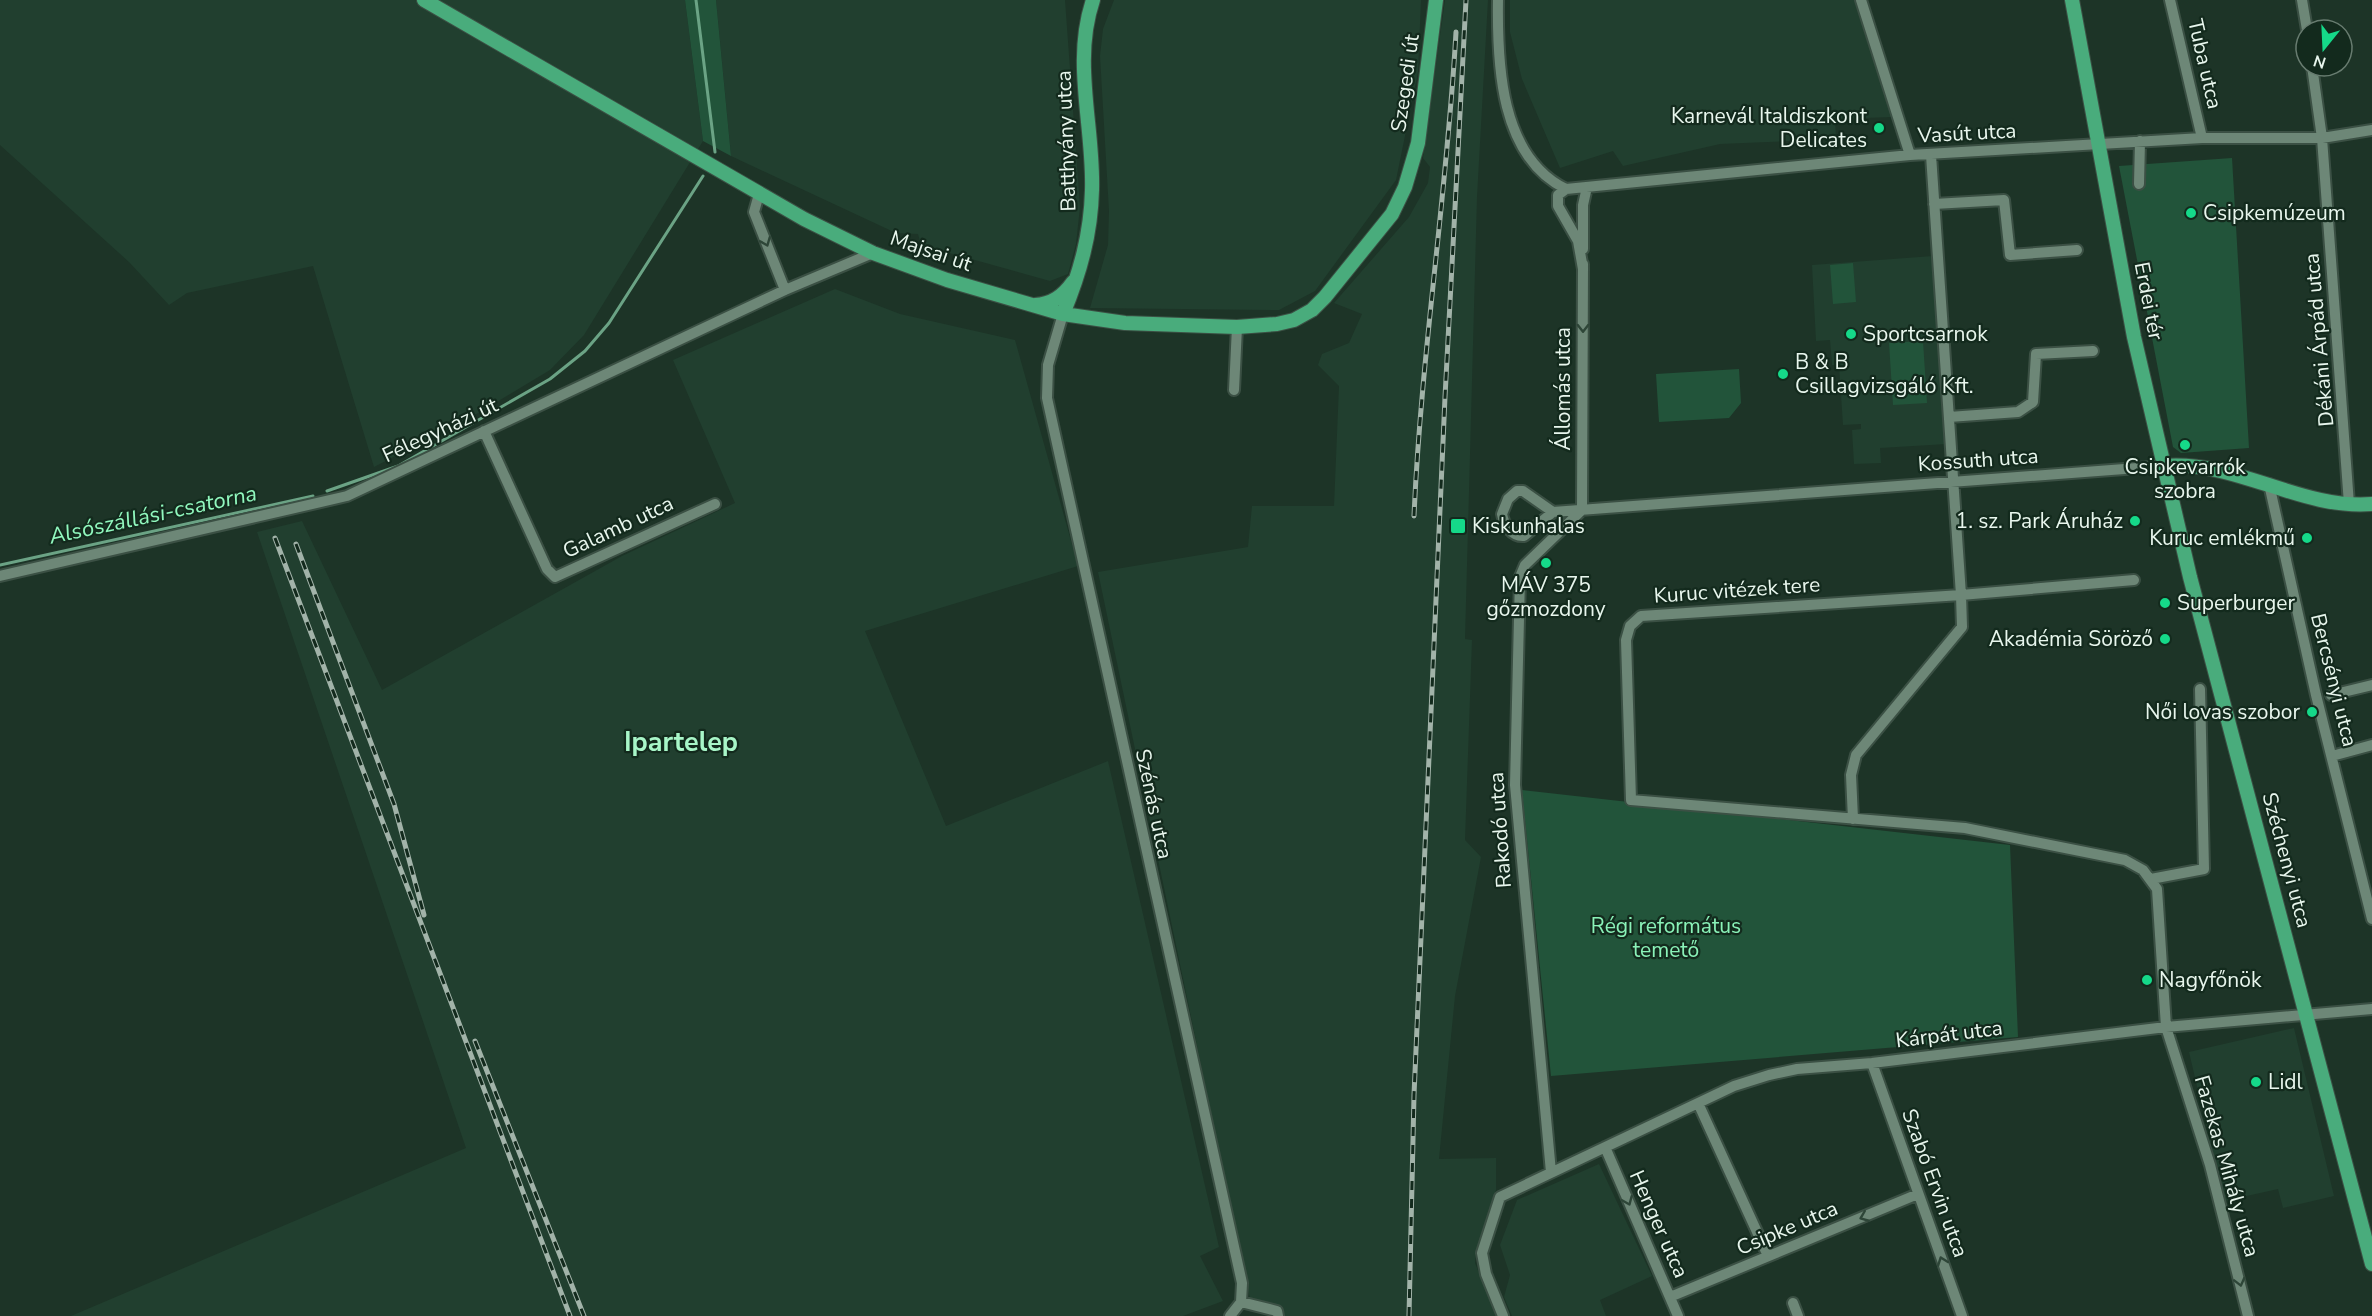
<svg xmlns="http://www.w3.org/2000/svg" width="2372" height="1316" font-family="'Nunito Sans',sans-serif">
	<rect width="100%" height="100%" fill="#1d3427"/>
	<path fill="#213f2f" d="M0 0H685L703 141 584 335 550 370 480 412 374 467 313 266 187 293 169 305 129 262 0 145Z
		M716 0H1065L1080 207 1076 244 1068 274 1050 281 921 245 918 234 896 233 731 156Z
		M1114 0H1421L1418 72 1396 180 1315 291 1279 310 1090 308 1108 245 1109 211 1100 56 1103 29Z
		M1445 0H1488L1477 197 1465 639 1472 640 1465 840 1481 857 1455 996 1439 1159 1496 1158V1190L1476 1253 1475 1263 1497 1316H1284L1282 1306 1250 1299 1098 572 1248 547 1252 506H1334L1339 386 1318 365 1322 354 1349 343 1362 314 1334 303 1409 217 1428 183 1430 167 1423 158Z
		M1510 0H1854L1892 117 1835 119 1836 139 1720 144 1623 166 1613 151 1560 168 1522 79 1510 32Z
		M1933 256 1947 444 1880 448 1881 463 1854 464 1852 430 1861 429V424L1843 425 1839 365H1832L1830 340 1816 341 1812 265Z
		M835 289 900 314 1015 340 1078 566 865 631 946 826 1108 761 1219 1247 1200 1256 1223 1301 1183 1316H71L466 1148 257 532 302 521 382 690 622 556 735 503 673 360Z
		M2294 1028 2334 1196 2283 1208 2278 1189 2224 1201 2189 1052Z
		M1599 1164 1652 1276 1600 1300 1606 1316H1512L1504 1297 1510 1275 1500 1245 1517 1200Z"/>
	<path fill="#22543a" d="M685 0H716L731 156 703 141Z
		M2232 158 2249 448 2181 453 2173 447 2119 166Z
		M1853 263 1856 302 1833 304 1830 265Z
		M1923 341 1927 403 1893 405 1889 343Z
		M1739 369 1741 403 1729 418 1659 422 1656 374Z
		M1522 790 2010 845 2018 1037 1551 1076Z"/>
	<g fill="none" stroke-linecap="round" stroke-linejoin="round">
		<path stroke="#6ba385" stroke-width="3" d="M696 0 715 152
			M327 491 398 466 550 379 585 351 609 323 703 176
			M0 565 313 496"/>
		<g stroke="#3b5044" stroke-width="14">
			<path id="minor" d="M1498 0C1497 64 1500 157 1566 189
				M1861 0 1910 155
				M2170 0 2202 138
				M2302 0 2307 30
				M2312 66 2322 138 2349 504
				M1931 155 1961 595 2134 580
				M2139 184 2140 141
				M759 194 754 212 785 290
				M1934 204 2004 200 2010 255 2077 250
				M1583 249V205L1587 187
				M1583 269 1578 241 1558 206V195L1566 189 1910 155 2202 138H2322L2372 130
				M1063 314 1048 365 1047 398 1242 1283 1241 1302 1230 1316
				M1234 390 1237 327
				M1949 417 2018 412 2033 402 2036 354 2093 351
				M484 431 547 569 555 577 715 504
				M2269 484 2316 695 2372 919
				M1582 510 1583 264
				M1553 512 1523 491H1517L1508 499 1502 514C1504 525 1512 537 1524 536L1553 512 2164 466
				M0 576 347 496 785 290 873 253
				M2331 695 2372 685
				M2332 756 2372 745
				M1853 819 1851 775 1856 755 1962 627 1961 595 1641 616 1630 626 1626 640 1631 800 1965 828 2125 860 2143 870 2157 889 2166 1027 2210 1165 2248 1316
				M2151 879 2204 869 2200 689
				M1872 1063 1962 1316
				M1698 1103 1768 1256
				M1605 1147 1678 1316
				M1551 1172 1515 785 1520 577 1525 565 1582 510
				M1670 1297 1918 1194
				M1241 1302 1277 1311 1278 1316
				M1793 1303 1798 1316
				M1503 1316 1486 1274 1482 1253 1500 1197 1734 1086 1769 1075 1797 1069 1872 1063 2166 1027 2372 1009"/>
		</g>
		<g stroke="#3b5044" stroke-width="16">
			<path id="major" d="M424 0 804 219 873 253 947 280 1063 314 1125 323 1237 327 1277 324 1294 320 1312 310 1325 297 1392 214 1405 187 1418 143 1436 0
				M2072 0 2134 337 2190 577 2372 1264
				M1035 305C1052 304 1063 296 1073 282
				M1063 314C1080 273 1091 234 1092 190 1094 127 1072 62 1093 0
				M2164 466C2237 460 2301 510 2372 504"/>
		</g>
		<use href="#minor" stroke="#6d8777" stroke-width="10"/>
		<use href="#major" stroke="#49ac7c" stroke-width="14"/>
		<g stroke="#a2b3a9" stroke-width="5">
			<path id="rail" d="M1414 516C1421 354 1447 194 1456 32
				M275 538 570 1316
				M296 544 394 804 424 915
				M475 1041 584 1316
				M1409 1316 1414 1095 1445 397 1466 0"/>
		</g>
		<use href="#rail" stroke="#132a1d" stroke-width="3" stroke-dasharray="9" stroke-linecap="butt"/>
	</g>
	<defs><path id="oneway-chevron" d="M-2-3.5L2.5 0L-2 3.5" fill="none" stroke-width="1.6" stroke-linecap="round" stroke-linejoin="round" transform="scale(1.5)"/></defs>
	<g stroke="#2e4638">
		<use href="#oneway-chevron" transform="translate(766 242) rotate(68)"/>
		<use href="#oneway-chevron" transform="translate(1583 328) rotate(90)"/>
		<use href="#oneway-chevron" transform="translate(1628 1201) rotate(67)"/>
		<use href="#oneway-chevron" transform="translate(1864 1217) rotate(158)"/>
		<use href="#oneway-chevron" transform="translate(1942 1261) rotate(-110)"/>
		<use href="#oneway-chevron" transform="translate(2240 1282) rotate(76)"/>
	</g>
	<g fill="#15d989" stroke="#132a1d" stroke-width="2">
		<circle cx="1879" cy="128" r="6"/>
		<circle cx="2191" cy="213" r="6"/>
		<circle cx="1851" cy="334" r="6"/>
		<circle cx="1783" cy="374" r="6"/>
		<circle cx="2185" cy="445" r="6"/>
		<circle cx="2135" cy="521" r="6"/>
		<rect x="1450" y="518" width="16" height="16" rx="3"/>
		<circle cx="2307" cy="538" r="6"/>
		<circle cx="1546" cy="563" r="6"/>
		<circle cx="2165" cy="603" r="6"/>
		<circle cx="2165" cy="639" r="6"/>
		<circle cx="2312" cy="712" r="6"/>
		<circle cx="2147" cy="980" r="6"/>
		<circle cx="2256" cy="1082" r="6"/>
	</g>
	<g text-anchor="middle" dominant-baseline="central" stroke-width="4.5" stroke-linejoin="round" paint-order="stroke">
		<g font-size="21" fill="#e8f6ed" stroke="#132a1d">
			<text transform="translate(2205 64) rotate(77)">Tuba utca</text>
			<text transform="translate(1405 83) rotate(-82)">Szegedi út</text>
			<text transform="translate(1967 133) rotate(-3)">Vasút utca</text>
			<text transform="translate(1066 141) rotate(-92)">Batthyány utca</text>
			<text transform="translate(931 251) rotate(19)">Majsai út</text>
			<text transform="translate(2149 301) rotate(79)">Erdei tér</text>
			<text transform="translate(2319 340) rotate(-95)">Dékáni Árpád utca</text>
			<text transform="translate(1563 389) rotate(-90)">Állomás utca</text>
			<text transform="translate(440 430) rotate(-25)">Félegyházi út</text>
			<text transform="translate(1978 460) rotate(-4)">Kossuth utca</text>
			<text transform="translate(618 527) rotate(-25)">Galamb utca</text>
			<text transform="translate(1737 590) rotate(-4)">Kuruc vitézek tere</text>
			<text transform="translate(2334 680) rotate(76)">Bercsényi utca</text>
			<text transform="translate(1154 804) rotate(78)">Szénás utca</text>
			<text transform="translate(1500 830) rotate(-94)">Rakodó utca</text>
			<text transform="translate(2287 860) rotate(75)">Széchenyi utca</text>
			<text transform="translate(1949 1034) rotate(-7)">Kárpát utca</text>
			<text transform="translate(2227 1166) rotate(74)">Fazekas Mihály utca</text>
			<text transform="translate(1935 1183) rotate(70)">Szabó Ervin utca</text>
			<text transform="translate(1659 1224) rotate(66)">Henger utca</text>
			<text transform="translate(1787 1228) rotate(-23)">Csipke utca</text>
		</g>
		<g font-size="21" fill="#e8f6ed" stroke="#132a1d" text-anchor="start">
			<text x="1867" y="116" text-anchor="end">Karnevál Italdiszkont<tspan x="1867" dy="24">Delicates</tspan></text>
			<text x="2203" y="213">Csipkemúzeum</text>
			<text x="1863" y="334">Sportcsarnok</text>
			<text x="1795" y="362">B &amp; B<tspan x="1795" dy="24">Csillagvizsgáló Kft.</tspan></text>
			<text x="2185" y="467" text-anchor="middle">Csipkevarrók<tspan x="2185" dy="24">szobra</tspan></text>
			<text x="2123" y="521" text-anchor="end">1. sz. Park Áruház</text>
			<text x="1472" y="526">Kiskunhalas</text>
			<text x="2295" y="538" text-anchor="end">Kuruc emlékmű</text>
			<text x="1546" y="585" text-anchor="middle">MÁV 375<tspan x="1546" dy="24">gőzmozdony</tspan></text>
			<text x="2177" y="603">Superburger</text>
			<text x="2153" y="639" text-anchor="end">Akadémia Söröző</text>
			<text x="2300" y="712" text-anchor="end">Női lovas szobor</text>
			<text x="2159" y="980">Nagyfőnök</text>
			<text x="2268" y="1082">Lidl</text>
		</g>
		<g font-size="21" fill="#8af2b8" stroke="#132a1d">
			<text x="1666" y="926">Régi református<tspan x="1666" dy="24">temető</tspan></text>
		</g>
		<g font-size="22" font-style="italic" fill="#91f8be" stroke="#132a1d">
			<text transform="translate(153 515) rotate(-12)">Alsószállási-csatorna</text>
		</g>
		<g font-size="27" font-weight="bold" fill="#a8f6c8" stroke="#132a1d">
			<text x="681" y="742">Ipartelep</text>
		</g>
	</g>
	<g transform="translate(2324 48) rotate(198)"><circle r="28" fill="#132a1d" stroke="#687c70" stroke-width="1.5"/>
	<path d="M0-4.5L10 22L0 15L-10 22Z" fill="#15d989"/>
	<text y="-9" font-size="16" font-weight="bold" text-anchor="middle" fill="#e8f6ed">N</text>
	</g>
</svg>
